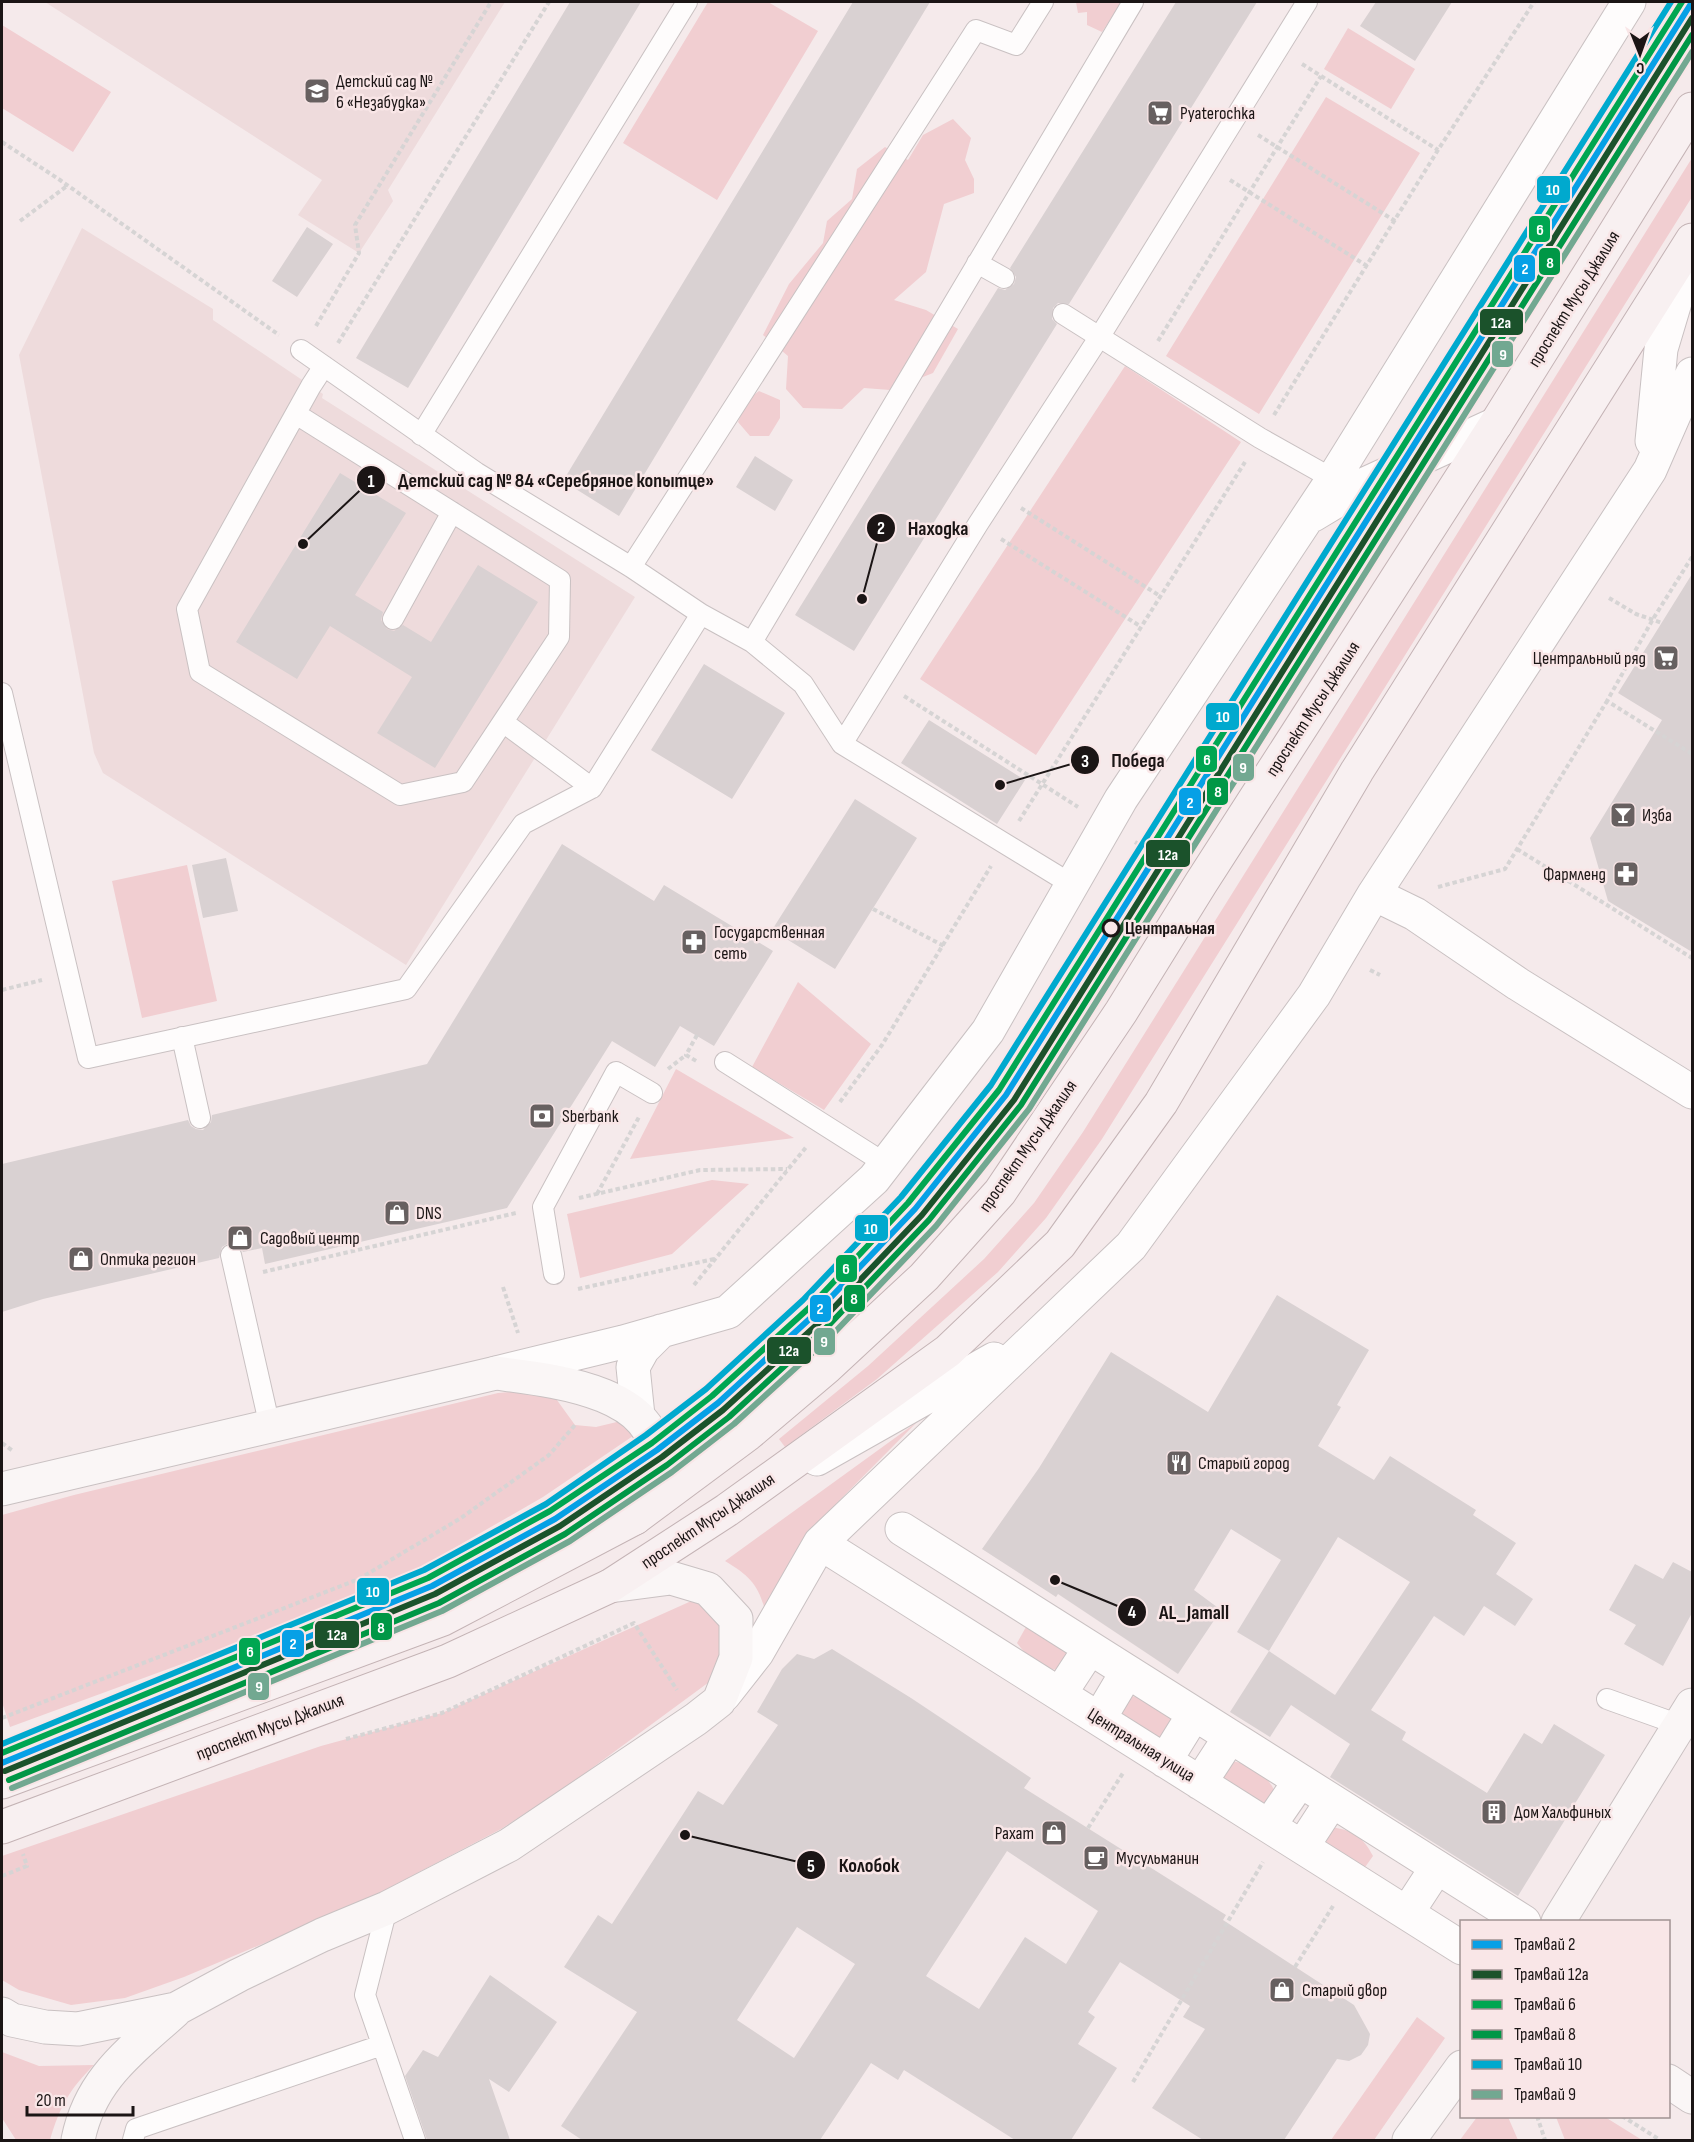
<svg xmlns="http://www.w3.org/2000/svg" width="1694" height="2142" font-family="'Sofia Sans Condensed',sans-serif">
	<rect width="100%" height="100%" fill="#f5eaeb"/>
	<path fill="#eedbdc" d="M45 2H505L388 190 393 201 359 253 298 215 322 180Z
		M82 228 213 309V320L323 394 322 398 635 597 406 965 103 773 94 753 19 355Z"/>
	<path fill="#f1ced1" d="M708 2H768L818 31 717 200 623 143Z
		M1076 2H1122L1102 32 1087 25V12L1078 13Z
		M2 25 111 92 73 152 2 108Z
		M1348 28 1415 69 1391 109 1324 69Z
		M1326 97 1420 153 1259 414 1166 356Z
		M953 119 971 138 965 160 974 179V193L944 204 926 272 894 300 926 310 958 329 933 373 890 390 864 388 842 409 803 408 786 389 788 356 763 335 789 284 823 243 827 221 852 199 857 169 885 147 908 160 923 135Z
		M1692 158V197L1102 1139 1046 1218 998 1272 877 1379 785 1447 779 1439 868 1366 984 1259 1034 1203 1083 1132Z
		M1125 366 1241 442 1036 755 920 679Z
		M759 391 780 400V418L769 436H750L738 422 747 400Z
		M187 865 217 1001 142 1018 112 881Z
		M798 982 871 1044 824 1110 752 1067Z
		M676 1069 794 1138 630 1159Z
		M712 1180 749 1184 672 1254 580 1278 567 1214Z
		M522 1391 554 1396 575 1425 596 1427 621 1421 633 1436 543 1497 423 1566 220 1650 10 1727 2 1702V1515L74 1495 498 1393Z
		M917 1422 815 1525 766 1614C759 1585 750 1576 725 1561Z
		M698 1598 729 1623 720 1674 569 1785 501 1829 364 1901 184 1977 125 1998 71 2005 19 1990 2 1980V1856L321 1746 442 1713Z
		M1026 1627C1052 1629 1056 1637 1071 1657L1061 1671C1041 1668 1029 1659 1017 1643Z
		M1129 1696C1148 1697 1165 1707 1174 1725L1164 1739C1145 1735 1131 1726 1120 1711Z
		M1230 1761C1249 1763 1266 1773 1274 1790L1264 1805 1220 1776Z
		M1329 1827C1350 1829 1363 1836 1373 1856L1363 1870 1319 1841Z
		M1417 2017 1445 2038 1374 2140H1331Z
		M2 2052 39 2066 94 2065C69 2090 60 2106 50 2140H16L2 2118Z
		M1477 2117H1508L1518 2140H1460Z
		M1556 2117H1605L1642 2140H1565Z"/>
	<path fill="#d9d1d2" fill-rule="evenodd" d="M570 2H641L408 388 356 358Z
		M853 2H930L619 516 563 481Z
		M1176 2H1257L1069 304 1058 303 1053 308 1052 319 1057 324 854 651 795 615 998 288 1005 290 1014 284 1016 277 1010 268Z
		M1376 2H1452L1415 61 1360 26Z
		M307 227 333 244 297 297 272 281Z
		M755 456 793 480 775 511 736 487Z
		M340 473 406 513 355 595 383 612 381 620 387 629 394 631 403 625 431 642 478 565 538 602 435 768 377 733 412 677 330 626 297 679 236 642Z
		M1692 574V952L1608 901 1590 838 1662 720 1618 693Z
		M704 664 785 713 732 799 651 750Z
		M929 720 1025 780 997 824 901 763Z
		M855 799 917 838 835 969 772 930Z
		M562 844 654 901 664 885 773 951 714 1046 680 1026 655 1067 612 1041 507 1208 265 1264 262 1248 243 1252 239 1246 229 1243 222 1247 219 1258 43 1299 2 1312V1164L188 1120 191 1126 196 1129 203 1130 211 1122 212 1115 427 1064Z
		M226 858 238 911 203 918 192 865Z
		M1277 1295 1369 1350 1337 1405 1341 1407 1318 1446 1374 1480 1390 1456 1476 1510 1473 1515 1516 1543 1496 1574 1533 1599 1515 1626 1484 1606 1464 1636 1434 1616 1371 1710 1406 1732 1402 1740 1487 1793 1524 1733 1542 1744 1554 1724 1605 1755 1518 1896 1330 1777 1350 1744 1291 1705 1270 1737 1230 1712 1269 1651 1237 1632 1281 1560 1231 1529 1194 1590 1221 1610 1178 1674 1058 1594 1056 1597 982 1549 1039 1468 1111 1352 1208 1412ZM1338 1537 1410 1582 1335 1695 1269 1651Z
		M1673 1562 1692 1572V1613L1663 1666 1624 1644 1636 1625 1609 1610 1635 1564 1663 1579Z
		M832 1649 911 1698 1031 1778 1024 1788 1226 1915 1223 1920 1354 2005 1370 2034 1368 2045 1361 2055 1349 2061 1337 2059 1284 2140H1203L1152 2108 1205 2029 1183 2017 1190 2006 1120 1962 1088 2012 1095 2017 1078 2044 1117 2068 1071 2140H1015L904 2070 898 2080 871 2063 820 2140H582L561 2126 637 2012 564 1967 598 1915 612 1924 698 1791 723 1805 778 1725 757 1712 782 1669 797 1654 814 1659ZM1007 1851 1098 1911 1066 1964 1025 1937 979 2009 926 1976ZM797 1927 855 1964 794 2058 737 2020Z
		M490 1975 557 2022 509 2092 489 2079 510 2140H427L405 2076 423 2050 438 2057Z"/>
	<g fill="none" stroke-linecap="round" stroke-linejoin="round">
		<g stroke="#c9c1c2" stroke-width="22">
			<path id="lane" d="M977 263 1004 278
				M1063 314 1260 438 1333 479
				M301 350 477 473 631 567 701 614
				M296 414 560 580 559 637 463 782 400 795 200 672 187 609 311 386 324 366
				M421 435 687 2
				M631 567 976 30 1016 45 1043 2
				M393 619 452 512
				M752 642 1133 2
				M2 693 88 1058 406 989 523 824 592 788 701 614 752 642 803 684 842 744 1071 884
				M503 722 592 788
				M842 744 978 524 1100 336 1307 2
				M182 1037 200 1118
				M725 1062 886 1164
				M231 1255 270 1427
				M554 1274 543 1207 616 1072 652 1093
				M1607 1699 1680 1725
				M387 1908 365 1995 415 2140
				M133 2140 136 2129 382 2045"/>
		</g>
		<g stroke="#c9c1c2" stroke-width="35">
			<path id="street" d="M1652 441 1661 349 1690 252
				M1313 515 1363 485 1496 424
				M1374 894 1415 914 1518 984 1692 1092
				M496 1373 623 1342 728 1312 874 1179 988 1031 1121 799 1333 479 1629 2
				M638 1416 633 1367 643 1349 661 1331
				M817 1459 994 1359
				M902 1529 1524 1922
				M820 1543 1462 1948
				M1060 1694 1090 1648
				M724 1695 757 1653 820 1543 1131 1246 1314 995 1374 894 1650 470 1692 374
				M1099 1719 1127 1672
				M1165 1761 1194 1714
				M1200 1783 1230 1737
				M1269 1826 1300 1781
				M1302 1847 1332 1801
				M1407 1913 1437 1867"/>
		</g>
		<g stroke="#c9c1c2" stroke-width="35">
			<path id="secondary" d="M2 1489 496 1373C548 1380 661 1390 656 1463 656 1469 656 1476 655 1481 650 1494 641 1506 635 1518
				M1558 1922 1692 1705
				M2 2014 12 2020 45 2027 78 2029 176 2009 239 1975 322 1935 387 1908 509 1845 696 1719 719 1701 736 1658V1619L708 1589 671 1578 610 1586
				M1668 2081 1692 2097
				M78 2140C90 2079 131 2051 175 2011
				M1409 2140 1462 2067"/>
		</g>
		<g stroke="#c4b3b5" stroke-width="35">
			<path id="primary" d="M2 1782 443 1619 635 1518 748 1434 826 1368 924 1277 1000 1192 1121 1012 1201 883 1496 424 1692 109
				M2 1827 448 1661 610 1586 727 1510 948 1351 1060 1244 1161 1103 1357 771 1692 240"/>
		</g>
		<path stroke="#d6d4d4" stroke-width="4" stroke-dasharray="4.5 3" stroke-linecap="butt" d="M1302 64 1438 150
			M1258 135 1395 221
			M2 142 60 180 279 335
			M1230 180 1367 266
			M20 221 67 186
			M316 326 359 253 355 225 491 2
			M1158 341 1321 76
			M338 343 549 2
			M1274 415 1438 150 1534 2
			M1021 508 1160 596
			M1001 539 1140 626
			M1692 557 1653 619 1607 701 1692 754
			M1609 598 1636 614 1662 623
			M904 696 1078 807
			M1019 821 1245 462
			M1135 842 1172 865
			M1517 849 1692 958
			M1160 877 1166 868
			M1438 887 1505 869 1607 701
			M873 909 944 946
			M1370 970 1380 975
			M2 990 42 980
			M697 1035 686 1055 698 1062
			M668 1069 686 1055
			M840 1102 882 1045 991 866
			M597 1194 639 1117
			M579 1198 700 1170 787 1169
			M263 1272 516 1213
			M694 1285 807 1146
			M503 1287 518 1333
			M578 1289 714 1259
			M2 1443 13 1451
			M2 1718 359 1579 461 1518 549 1455 575 1425 574 1423
			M346 1739 442 1713 634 1623 677 1690
			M1088 1828 1123 1773
			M2 1876 27 1866 23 1854
			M1295 1967 1333 1906
			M1133 2082 1263 1862
			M1537 2116 1545 2140
			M1622 2116 1660 2140"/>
		<use href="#lane" stroke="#fefcfc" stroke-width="20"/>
		<use href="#street" stroke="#fefcfc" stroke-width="33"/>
		<use href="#secondary" stroke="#faf6f6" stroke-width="33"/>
		<use href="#primary" stroke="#f8f0f1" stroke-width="33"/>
		<g stroke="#f9e6e7" stroke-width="10">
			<path id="tram-1" d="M2 1763 432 1586 555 1519 657 1450 718 1403 816 1313 915 1209 1006 1095 1692 2"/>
		</g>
		<g stroke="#f9e6e7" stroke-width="10">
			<path id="tram-2" d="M5 1771 435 1594 560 1526 662 1457 723 1410 822 1320 922 1215 1014 1100 1692 18"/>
		</g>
		<g stroke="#f9e6e7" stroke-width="10">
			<path id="tram-3" d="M2 1753 428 1578 550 1511 652 1443 712 1396 810 1307 908 1203 999 1090 1682 2"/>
		</g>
		<g stroke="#f9e6e7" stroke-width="10">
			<path id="tram-4" d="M9 1780 439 1603 565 1534 667 1465 729 1417 828 1326 929 1220 1021 1105 1692 35"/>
		</g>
		<g stroke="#f9e6e7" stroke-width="10">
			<path id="tram-5" d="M2 1744 424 1570 546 1504 646 1435 706 1389 803 1300 901 1197 991 1085 1671 2"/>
		</g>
		<g stroke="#f9e6e7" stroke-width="10">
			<path id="tram-6" d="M12 1788 442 1611 570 1541 672 1472 734 1424 834 1333 936 1226 1029 1109 1692 52"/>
		</g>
		<use href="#tram-1" stroke="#06a0e6" stroke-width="6"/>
		<use href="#tram-2" stroke="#1b522b" stroke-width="6"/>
		<use href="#tram-3" stroke="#00a651" stroke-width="6"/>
		<use href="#tram-4" stroke="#009746" stroke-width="6"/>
		<use href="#tram-5" stroke="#00a9ce" stroke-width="6"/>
		<use href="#tram-6" stroke="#72a891" stroke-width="6"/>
	</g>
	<defs>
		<g id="school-square" transform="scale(1.35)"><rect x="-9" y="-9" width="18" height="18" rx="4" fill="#676060" stroke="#f9e6e7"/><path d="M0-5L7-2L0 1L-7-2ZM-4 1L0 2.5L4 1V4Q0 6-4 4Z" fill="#fff"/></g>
		<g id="supermarket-square" transform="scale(1.35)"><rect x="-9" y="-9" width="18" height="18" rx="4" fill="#676060" stroke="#f9e6e7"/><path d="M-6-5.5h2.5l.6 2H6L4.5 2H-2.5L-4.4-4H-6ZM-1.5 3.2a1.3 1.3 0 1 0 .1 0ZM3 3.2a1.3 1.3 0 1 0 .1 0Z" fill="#fff"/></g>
		<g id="bar-square" transform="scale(1.35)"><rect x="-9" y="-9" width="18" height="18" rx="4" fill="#676060" stroke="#f9e6e7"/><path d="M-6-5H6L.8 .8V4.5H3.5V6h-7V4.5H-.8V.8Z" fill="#fff"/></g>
		<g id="pharmacy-square" transform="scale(1.35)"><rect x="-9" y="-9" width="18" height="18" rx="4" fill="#676060" stroke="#f9e6e7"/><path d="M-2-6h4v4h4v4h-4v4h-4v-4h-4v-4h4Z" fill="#fff"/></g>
		<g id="bank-square" transform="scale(1.35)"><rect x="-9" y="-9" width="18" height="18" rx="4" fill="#676060" stroke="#f9e6e7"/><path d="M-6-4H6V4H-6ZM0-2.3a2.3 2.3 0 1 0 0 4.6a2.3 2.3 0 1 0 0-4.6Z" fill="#fff"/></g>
		<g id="shop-square" transform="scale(1.35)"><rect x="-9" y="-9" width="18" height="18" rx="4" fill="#676060" stroke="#f9e6e7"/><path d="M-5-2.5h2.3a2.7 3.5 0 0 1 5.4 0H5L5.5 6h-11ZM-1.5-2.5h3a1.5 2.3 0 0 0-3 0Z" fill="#fff"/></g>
		<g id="restaurant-square" transform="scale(1.35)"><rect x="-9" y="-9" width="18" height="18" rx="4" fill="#676060" stroke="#f9e6e7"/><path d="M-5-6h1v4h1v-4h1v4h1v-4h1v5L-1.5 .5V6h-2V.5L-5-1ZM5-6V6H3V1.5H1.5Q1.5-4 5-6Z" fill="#fff"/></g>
		<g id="building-square" transform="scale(1.35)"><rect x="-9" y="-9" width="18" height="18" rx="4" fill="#676060" stroke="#f9e6e7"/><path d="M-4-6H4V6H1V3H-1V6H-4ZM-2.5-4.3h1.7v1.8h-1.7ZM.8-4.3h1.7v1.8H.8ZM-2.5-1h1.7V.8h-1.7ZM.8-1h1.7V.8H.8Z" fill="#fff"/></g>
		<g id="cafe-square" transform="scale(1.35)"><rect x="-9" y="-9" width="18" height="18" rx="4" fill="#676060" stroke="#f9e6e7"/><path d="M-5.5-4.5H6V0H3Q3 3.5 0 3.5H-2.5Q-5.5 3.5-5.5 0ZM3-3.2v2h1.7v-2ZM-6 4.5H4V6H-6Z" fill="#fff"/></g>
	</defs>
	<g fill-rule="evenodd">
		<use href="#school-square" x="317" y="91"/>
		<use href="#supermarket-square" x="1160" y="113"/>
		<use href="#supermarket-square" x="1666" y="658"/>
		<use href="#bar-square" x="1623" y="815"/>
		<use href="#pharmacy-square" x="1626" y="874"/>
		<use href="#pharmacy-square" x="694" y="942"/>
		<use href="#bank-square" x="542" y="1116"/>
		<use href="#shop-square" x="397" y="1213"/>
		<use href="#shop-square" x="240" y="1238"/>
		<use href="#shop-square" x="81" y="1259"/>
		<use href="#restaurant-square" x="1179" y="1463"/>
		<use href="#building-square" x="1494" y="1812"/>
		<use href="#shop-square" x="1054" y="1833"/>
		<use href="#cafe-square" x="1096" y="1858"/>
		<use href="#shop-square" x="1282" y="1990"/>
	</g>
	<circle fill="#f9e6e7" stroke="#1b1515" stroke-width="3" cx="1111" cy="928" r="8"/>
	<g text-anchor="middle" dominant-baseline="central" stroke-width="5" stroke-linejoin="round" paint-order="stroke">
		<g font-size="18" fill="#1b1515" stroke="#f9e6e7" text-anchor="start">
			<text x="336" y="81">Детский сад №<tspan x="336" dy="21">6 «Незабудка»</tspan></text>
			<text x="1180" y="113">Pyaterochka</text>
			<text x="1646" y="658" text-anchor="end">Центральный ряд</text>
			<text x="1642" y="815">Изба</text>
			<text x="1606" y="874" text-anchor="end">Фармленд</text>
			<text x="714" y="932">Государственная<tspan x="714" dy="21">сеть</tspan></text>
			<text x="562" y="1116">Sberbank</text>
			<text x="416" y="1213">DNS</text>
			<text x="260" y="1238">Садовый центр</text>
			<text x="100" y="1259">Оптика регион</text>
			<text x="1198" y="1463">Старый город</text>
			<text x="1514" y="1812">Дом Хальфиных</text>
			<text x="1034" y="1833" text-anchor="end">Рахат</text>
			<text x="1116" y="1858">Мусульманин</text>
			<text x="1302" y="1990">Старый двор</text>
		</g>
		<g font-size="18" fill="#1b1515" stroke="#f9e6e7">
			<text transform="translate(1574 299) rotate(-58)">проспект Мусы Джалиля</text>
			<text transform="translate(1313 709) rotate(-57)">проспект Мусы Джалиля</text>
			<text transform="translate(1028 1146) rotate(-55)">проспект Мусы Джалиля</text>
			<text transform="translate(708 1521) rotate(-34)">проспект Мусы Джалиля</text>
			<text transform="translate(270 1727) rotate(-21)">проспект Мусы Джалиля</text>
			<text transform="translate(1141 1745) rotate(32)">Центральная улица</text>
		</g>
		<g font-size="18" font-weight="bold" fill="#1b1515" stroke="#f9e6e7" text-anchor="start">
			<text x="1125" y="928">Центральная</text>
		</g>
	</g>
	<path fill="none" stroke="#1b1515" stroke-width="2" d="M303 544L371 480M862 599L881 528M1000 785L1085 760M1055 1580L1132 1612M685 1835L811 1865"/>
	<g fill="#1b1515" stroke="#f9e6e7" stroke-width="2">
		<circle cx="303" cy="544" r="6"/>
		<circle cx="862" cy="599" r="6"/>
		<circle cx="1000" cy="785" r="6"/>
		<circle cx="1055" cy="1580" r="6"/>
		<circle cx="685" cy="1835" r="6"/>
		<circle cx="371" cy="480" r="15"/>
		<circle cx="881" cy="528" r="15"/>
		<circle cx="1085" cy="760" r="15"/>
		<circle cx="1132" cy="1612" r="15"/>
		<circle cx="811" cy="1865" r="15"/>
	</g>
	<g font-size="18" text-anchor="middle" font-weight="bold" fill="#fff">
		<text x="371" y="487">1</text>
		<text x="881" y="534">2</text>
		<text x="1085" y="767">3</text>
		<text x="1132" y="1618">4</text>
		<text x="811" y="1872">5</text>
	</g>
	<g font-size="20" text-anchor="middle" font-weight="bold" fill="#1b1515" stroke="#f9e6e7" stroke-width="5" stroke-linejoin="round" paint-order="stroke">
		<text x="556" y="487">Детский сад № 84 «Серебряное копытце»</text>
		<text x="938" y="535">Находка</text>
		<text x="1138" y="767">Победа</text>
		<text x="1194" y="1619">AL_Jamall</text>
		<text x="869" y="1872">Колобок</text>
	</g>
	<g stroke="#f9e6e7" stroke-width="2">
		<rect x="1536" y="175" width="35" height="29" rx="6" fill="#00a9ce"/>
		<rect x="1528" y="215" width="23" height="28" rx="6" fill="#00a651"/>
		<rect x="1538" y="247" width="23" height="29" rx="6" fill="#009746"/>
		<rect x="1513" y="254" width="23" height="29" rx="6" fill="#06a0e6"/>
		<rect x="1479" y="308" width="45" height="28" rx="6" fill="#1b522b"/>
		<rect x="1491" y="340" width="23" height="28" rx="6" fill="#72a891"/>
		<rect x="1205" y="702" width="35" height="29" rx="6" fill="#00a9ce"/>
		<rect x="1195" y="745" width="23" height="28" rx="6" fill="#00a651"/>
		<rect x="1232" y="753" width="23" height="29" rx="6" fill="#72a891"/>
		<rect x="1206" y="777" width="23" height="29" rx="6" fill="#009746"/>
		<rect x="1178" y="787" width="24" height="29" rx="6" fill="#06a0e6"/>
		<rect x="1145" y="839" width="46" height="29" rx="6" fill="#1b522b"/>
		<rect x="854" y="1214" width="35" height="28" rx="6" fill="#00a9ce"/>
		<rect x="835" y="1254" width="23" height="29" rx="6" fill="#00a651"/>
		<rect x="843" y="1284" width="23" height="29" rx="6" fill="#009746"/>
		<rect x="809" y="1294" width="23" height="29" rx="6" fill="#06a0e6"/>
		<rect x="813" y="1327" width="23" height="29" rx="6" fill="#72a891"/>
		<rect x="766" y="1336" width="46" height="29" rx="6" fill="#1b522b"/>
		<rect x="356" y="1577" width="34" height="29" rx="6" fill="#00a9ce"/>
		<rect x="370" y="1612" width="23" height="29" rx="6" fill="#009746"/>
		<rect x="314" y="1620" width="46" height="29" rx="6" fill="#1b522b"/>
		<rect x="281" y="1629" width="24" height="29" rx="6" fill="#06a0e6"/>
		<rect x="238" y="1637" width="23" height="29" rx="6" fill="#00a651"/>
		<rect x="247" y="1672" width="23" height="29" rx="6" fill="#72a891"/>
	</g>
	<g font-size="16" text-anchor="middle" font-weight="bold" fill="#fff">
		<text x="1553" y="195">10</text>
		<text x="1540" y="235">6</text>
		<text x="1550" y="268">8</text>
		<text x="1525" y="274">2</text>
		<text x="1501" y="328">12а</text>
		<text x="1503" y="360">9</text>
		<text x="1223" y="722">10</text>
		<text x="1207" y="765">6</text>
		<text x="1243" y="773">9</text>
		<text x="1218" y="797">8</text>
		<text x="1190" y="808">2</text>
		<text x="1168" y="860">12а</text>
		<text x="871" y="1234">10</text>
		<text x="846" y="1274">6</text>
		<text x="854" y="1304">8</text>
		<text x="820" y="1314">2</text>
		<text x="824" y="1347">9</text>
		<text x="789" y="1356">12а</text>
		<text x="373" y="1597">10</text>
		<text x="381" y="1633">8</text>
		<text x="337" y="1640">12а</text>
		<text x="293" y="1649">2</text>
		<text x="250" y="1657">6</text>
		<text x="259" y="1692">9</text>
	</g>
	<rect width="1694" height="2142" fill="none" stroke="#1b1515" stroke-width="6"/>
	<rect x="1460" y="1920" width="210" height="198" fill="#f9e6e7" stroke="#a09293" stroke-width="1.5"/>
	<rect x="1472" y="1940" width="30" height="9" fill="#06a0e6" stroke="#a09293" stroke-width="1.5"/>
	<text x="1514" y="1950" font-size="18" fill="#1b1515">Трамвай 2</text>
	<rect x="1472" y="1970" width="30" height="9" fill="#1b522b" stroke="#a09293" stroke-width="1.5"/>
	<text x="1514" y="1980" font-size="18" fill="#1b1515">Трамвай 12а</text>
	<rect x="1472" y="2000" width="30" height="9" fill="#00a651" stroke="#a09293" stroke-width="1.5"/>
	<text x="1514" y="2010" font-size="18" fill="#1b1515">Трамвай 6</text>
	<rect x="1472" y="2030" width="30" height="9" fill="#009746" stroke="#a09293" stroke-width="1.5"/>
	<text x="1514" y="2040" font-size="18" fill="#1b1515">Трамвай 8</text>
	<rect x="1472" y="2060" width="30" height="9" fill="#00a9ce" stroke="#a09293" stroke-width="1.5"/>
	<text x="1514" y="2070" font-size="18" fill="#1b1515">Трамвай 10</text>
	<rect x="1472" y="2090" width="30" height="9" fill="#72a891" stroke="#a09293" stroke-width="1.5"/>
	<text x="1514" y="2100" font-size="18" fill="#1b1515">Трамвай 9</text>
	<g transform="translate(1640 54) rotate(179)" stroke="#f9e6e7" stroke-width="4.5" paint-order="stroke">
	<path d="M0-4.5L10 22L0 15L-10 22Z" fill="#1b1515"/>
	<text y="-9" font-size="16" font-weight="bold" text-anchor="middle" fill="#1b1515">С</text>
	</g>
	<path d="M27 2106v9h106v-9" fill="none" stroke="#1b1515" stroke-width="3"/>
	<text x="36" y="2106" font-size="18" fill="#1b1515" stroke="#f9e6e7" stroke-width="4.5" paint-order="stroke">20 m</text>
</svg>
